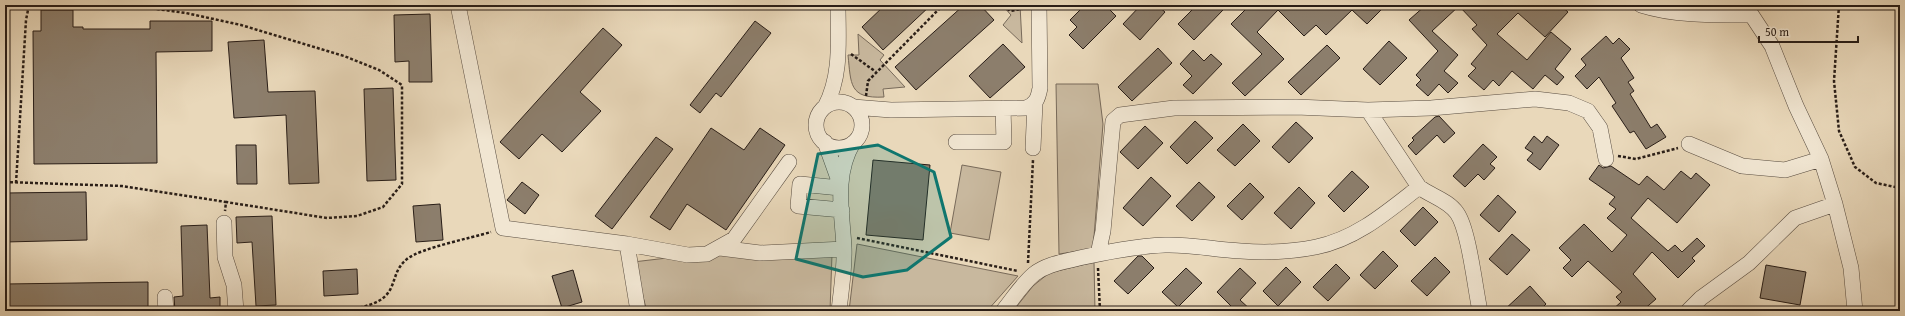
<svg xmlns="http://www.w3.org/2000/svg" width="1905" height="316" font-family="'Gentium Book Plus',serif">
	<rect width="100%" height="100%" fill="#e9d8ba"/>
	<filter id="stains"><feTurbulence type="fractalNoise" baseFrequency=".005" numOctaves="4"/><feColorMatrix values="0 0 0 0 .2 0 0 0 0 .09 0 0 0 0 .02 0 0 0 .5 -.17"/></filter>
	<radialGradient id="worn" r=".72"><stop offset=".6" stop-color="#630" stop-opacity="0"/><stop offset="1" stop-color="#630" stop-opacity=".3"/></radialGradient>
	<path fill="#c8b89e" stroke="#786a5a" d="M1002 5H1020L1022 43 1003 25 1011 15Z
		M858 34 884 55 880 60 905 87 883 89 884 97C849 99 851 84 848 55H859Z
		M1056 84H1098L1103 124 1093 249 1059 254Z
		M962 165 1001 172 989 240 950 233Z
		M857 244 1018 276 987 311H849Z
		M718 252 832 254 830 311H647L633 262Z
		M1094 262 1095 311H1013L1033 286 1049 273Z"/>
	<path fill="#8c7e6c" stroke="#281d17" d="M885 5H931L883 50 862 27Z
		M964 5H980L994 20 916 90 895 67Z
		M1085 5H1105L1116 16 1083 49 1069 35 1077 27 1070 20Z
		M1141 5H1157L1165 12 1140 40 1123 24Z
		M1197 5H1218L1223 10 1194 40 1178 24Z
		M1250 5H1386L1367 24 1352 10 1326 35 1316 25 1304 36 1278 10 1257 32 1284 59 1245 96 1232 83 1262 54 1231 24Z
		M1426 5H1560L1568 12 1545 37 1518 13 1497 34 1527 60 1551 32 1571 49 1555 69 1564 77 1557 85 1545 75 1533 89 1512 71 1499 86 1493 80 1484 90 1468 76 1476 68 1471 64 1487 45 1472 29 1477 25 1459 6 1432 31 1458 55 1444 71 1458 83 1448 93 1439 84 1428 96 1416 85 1421 80 1416 75 1438 51 1409 20Z
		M41 10H73V27H83V29H150V21H212V51L156 52 157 163 34 164 33 31H41Z
		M430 14 432 82H409V61L395 62 394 15Z
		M755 21 771 33 721 97 716 93 700 113 690 105Z
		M603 28 622 45 580 92 601 111 562 152 542 134 519 159 500 142Z
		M1606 36 1613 44 1619 38 1630 49 1621 58 1634 78 1628 82 1634 91 1630 94 1651 128 1657 124 1666 137 1646 149 1634 131 1630 133 1612 106 1616 103 1599 77 1587 89 1575 76 1586 65 1581 59Z
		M264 40 268 92 315 91 319 183 289 184 286 115 234 118 228 42Z
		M1389 41 1407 58 1380 85 1363 69Z
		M1003 44 1025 67 990 98 969 76Z
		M1327 45 1340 58 1301 95 1288 82Z
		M1158 48 1172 63 1132 101 1118 87Z
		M1193 50 1204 61 1211 54 1222 64 1193 94 1183 85 1192 76 1180 64Z
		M393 88 396 180 367 181 364 89Z
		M1439 116 1455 133 1444 143 1437 135 1416 155 1408 146 1414 140 1412 138 1435 117Z
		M1195 121 1213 138 1187 164 1170 147Z
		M1296 122 1313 138 1289 163 1272 147Z
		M1243 124 1260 141 1235 166 1217 150Z
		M1145 126 1163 143 1138 169 1120 152Z
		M711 128 744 150 760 128 785 145 726 230 687 204 670 230 650 217Z
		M1534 136 1542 143 1547 136 1559 145 1540 170 1527 160 1533 153 1525 148Z
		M656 137 673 149 612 229 595 216Z
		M1483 144 1497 157 1490 164 1495 168 1484 180 1478 174 1465 187 1453 176Z
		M236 145H256L257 184H237Z
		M873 160 930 165 923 240 866 235Z
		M1599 165 1603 168 1611 166 1639 185 1647 176 1664 190 1681 171 1691 179 1696 173 1710 185 1677 223 1648 198 1631 218 1668 251 1675 245 1682 252 1697 238 1705 246 1692 258 1695 261 1678 278 1652 252 1633 274 1656 299 1642 311H1611L1621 302 1616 297 1622 292 1588 261 1572 277 1563 268 1571 260 1559 248 1584 224 1612 252 1627 235 1607 218 1616 209 1609 204 1615 197 1589 179Z
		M1352 171 1369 187 1344 212 1328 196Z
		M1151 177 1171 196 1143 226 1123 208Z
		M522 182 539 195 525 214 507 200Z
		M1199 182 1215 197 1192 221 1176 206Z
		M1250 183 1264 197 1242 220 1227 206Z
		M1299 187 1315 203 1291 229 1274 213Z
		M86 192 87 240 5 242V193Z
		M1498 195 1516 212 1499 232 1480 215Z
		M440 204 443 240 416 242 413 206Z
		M1423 207 1438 222 1415 246 1400 231Z
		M272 216 276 305 256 306 252 242 237 243 236 217Z
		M207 225 210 298 220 297V311H175L174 297 183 296 181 226Z
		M1512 234 1530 250 1507 275 1489 259Z
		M1383 251 1398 266 1375 289 1360 275Z
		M1138 256H1142L1154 268 1128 294 1114 281Z
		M1435 257 1450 272 1427 296 1411 281Z
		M1336 264 1350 278 1328 301 1313 287Z
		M1766 265 1806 272 1800 305 1760 298Z
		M1286 267 1301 282 1278 306 1263 291Z
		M1186 268 1202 283 1178 307 1162 292Z
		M1240 268 1256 283 1240 300 1252 311H1236L1217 292Z
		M357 269 358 294 324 296 323 271Z
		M573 270 582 302 562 308 552 276Z
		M148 282V311H5V284Z
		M1530 286 1546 304 1539 311H1503Z"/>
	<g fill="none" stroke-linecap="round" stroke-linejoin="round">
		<g stroke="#584c40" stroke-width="16">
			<path id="minor" d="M458 5 503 228 627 244 688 255 707 254 734 239 789 162
				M1641 5C1676 16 1714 15 1751 15
				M816 125a23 23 0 1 1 46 0a23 23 0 1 1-46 0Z
				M825 107C842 75 838 40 838 5
				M853 107 891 110 1026 108C1036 104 1038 99 1040 88L1039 5
				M1368 110 1419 187C1431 196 1448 200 1457 213 1469 230 1475 288 1480 311
				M825 142 839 181
				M956 142H1004L1003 108
				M1689 144 1742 166 1785 170 1821 159
				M1033 148 1035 103
				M840 188 800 184 798 206 842 210
				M1835 204 1851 268 1855 311
				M224 223 225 257 234 285 236 311
				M627 244 638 311
				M720 248 760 253 844 249
				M1098 254 1103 231 1113 121 1120 115 1174 108 1296 107 1368 110 1431 108 1535 99 1569 103 1588 111 1600 128 1606 159
				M165 297 166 311
				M839 311C841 290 845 268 844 247 842 211 834 175 853 143
				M1003 311C1013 299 1021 285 1034 274 1047 264 1063 262 1079 258 1107 252 1136 246 1165 245 1190 244 1216 250 1241 251 1266 253 1291 252 1316 247 1356 239 1387 212 1419 187
				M1688 311 1701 298 1749 263 1795 218 1835 204 1821 159 1796 106 1772 46 1745 5"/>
		</g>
		<path stroke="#281d17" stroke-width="2.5" stroke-dasharray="3 2" stroke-linecap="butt" d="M127 5 186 13 241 25 344 56 379 70 402 85V184L383 207 357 216 327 218 226 202
			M1004 5 1010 11 1027 8
			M1839 5 1834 81 1839 131 1855 167 1876 183 1900 188
			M851 54 876 72
			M866 96 868 81 943 5
			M1618 156 1636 159 1678 148
			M5 182 122 186 226 202 225 211
			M16 183 26 20 29 5
			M857 238 1018 271
			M1028 263 1033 160
			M1098 268 1100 311
			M340 311C357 308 383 306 391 288 396 277 396 268 407 259 421 248 471 238 491 232"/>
		<use href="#minor" stroke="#f1e6d2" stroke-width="15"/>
	</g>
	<path fill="#0f766e" fill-opacity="0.2" stroke="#0f766e" stroke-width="3" stroke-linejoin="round" d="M878 145 934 172 951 237 907 270 863 277 796 259 818 154Z"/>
	<rect width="1905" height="316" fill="none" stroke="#e9d8ba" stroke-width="20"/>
	<rect x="6" y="6" width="1893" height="304" fill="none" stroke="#281d17" stroke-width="2"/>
	<rect x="10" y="10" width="1885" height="296" fill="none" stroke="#281d17"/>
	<path d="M1759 36v6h99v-6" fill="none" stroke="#281d17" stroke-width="2"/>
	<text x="1765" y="36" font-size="12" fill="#281d17" stroke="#f1e6d2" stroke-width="3" paint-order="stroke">50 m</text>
	<rect width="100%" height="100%" filter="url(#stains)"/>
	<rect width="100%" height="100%" fill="url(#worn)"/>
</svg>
